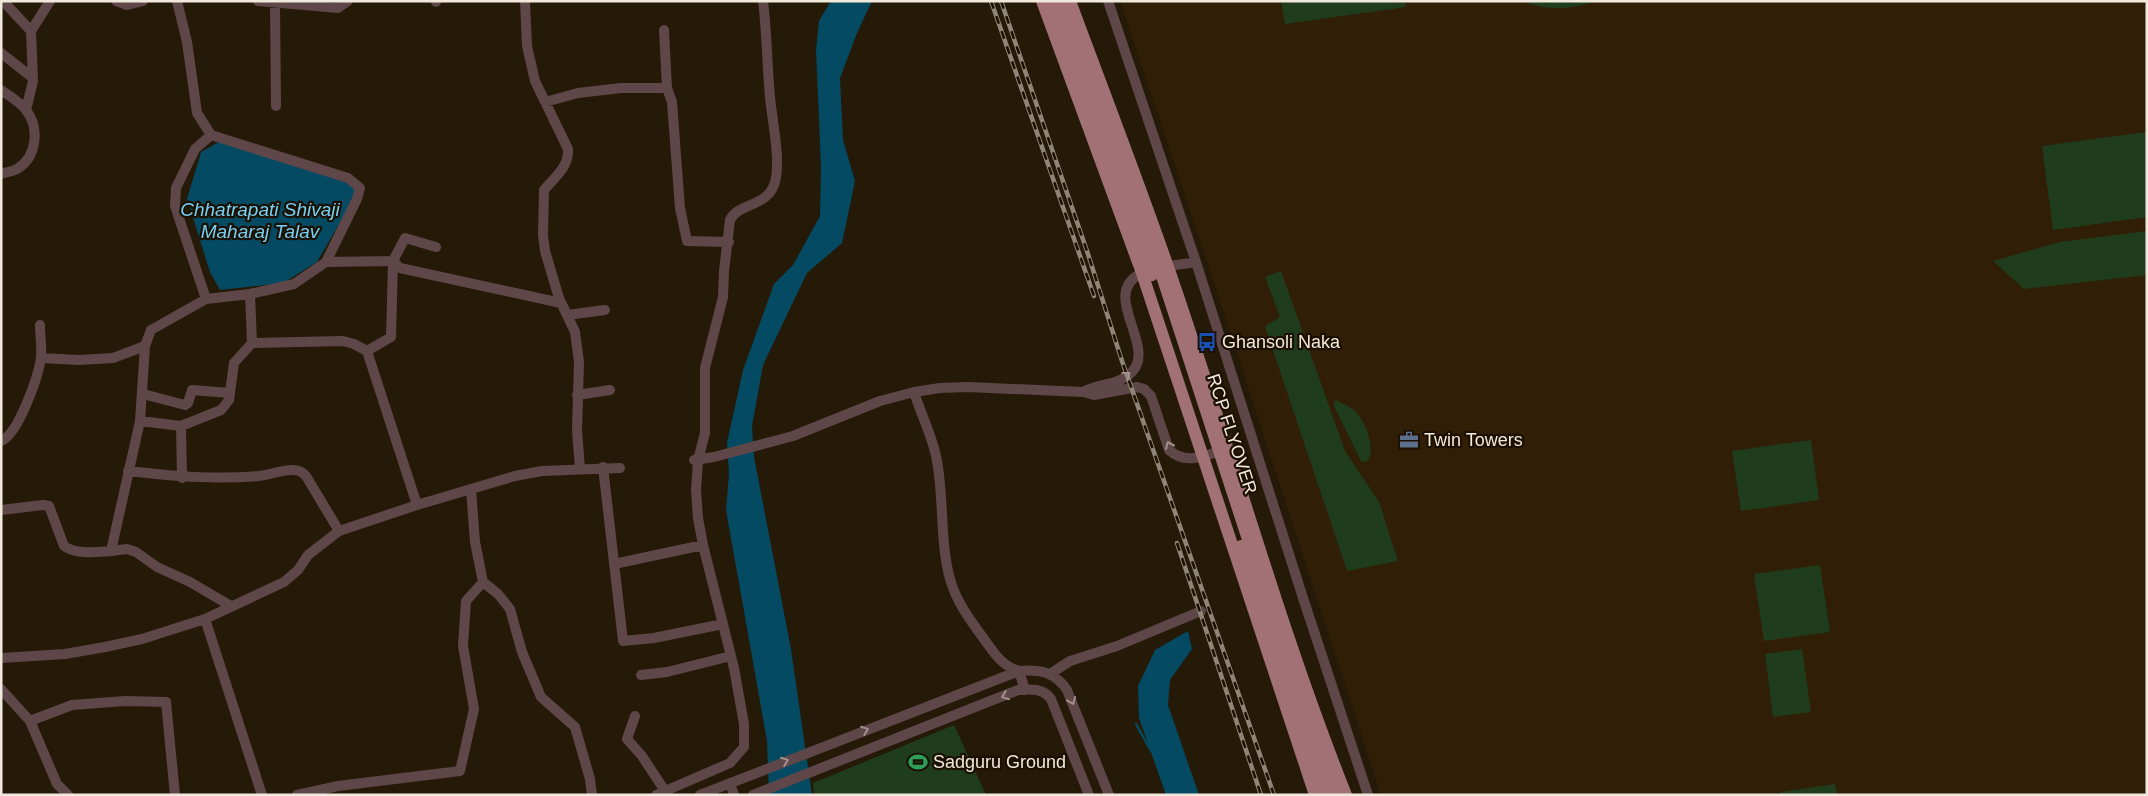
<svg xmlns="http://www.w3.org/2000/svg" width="2148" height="796" font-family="Arial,sans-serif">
	<rect width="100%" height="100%" fill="#251907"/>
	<path fill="#301f06" d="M1120 1H2147V795H1381L1204 252Z"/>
	<path fill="#1f3d1d" d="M1281 1H1405L1406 7 1285 24Z
		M1522 1H1595C1572 10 1544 11 1522 1Z
		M2147 132V217L2053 230 2042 146Z
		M2147 231V275L2024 289 1993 261 2060 242Z
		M1281 271 1345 451 1379 502 1398 561 1347 571 1265 326 1280 317 1265 277Z
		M1336 400C1342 403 1349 406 1354 410 1365 420 1377 449 1367 462L1361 461 1334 406V402Z
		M1811 440 1819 500 1741 511 1732 451Z
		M1820 565 1830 632 1764 641 1754 574Z
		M1802 649 1811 712 1773 717 1765 654Z
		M954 725 986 795H814L813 783Z
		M1835 784 1837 795H1781L1780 792Z"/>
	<path fill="#044a62" d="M831 1H872L857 33 840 78 843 140 855 181 842 243 807 273 763 365 752 426 754 457 791 649 812 795H769L767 741 726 510 729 474 727 443 743 370 774 284 793 265 820 216 821 167 816 50 819 21Z
		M222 140 351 184 356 189V195L317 262 283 283 220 290 210 272 187 199 201 152Z
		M1188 631 1192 649 1170 680 1168 705 1199 795H1166L1139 718 1138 686 1155 650Z"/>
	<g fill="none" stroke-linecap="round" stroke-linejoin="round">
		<path stroke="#044a62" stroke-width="2.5" d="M1136 724 1151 751"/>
		<path stroke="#5f4749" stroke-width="10" d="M116 1 127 5 143 1
			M177 1 187 42 197 113 211 135 348 178 360 188 357 199 326 262
			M258 1 338 8 348 1
			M525 1 527 46 535 81 568 149C569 167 555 177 544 190L543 235 545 251 559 298 575 332 579 362 577 430 580 469
			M1108 1 1196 262 1303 598 1368 795
			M1 2H4L31 31
			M436 2V1
			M275 3 276 106
			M664 30 667 88
			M1 53 33 78
			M1 90C9 96 20 102 26 110 40 128 37 157 17 169 12 172 6 172 1 174
			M545 102 578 93 621 88H667L672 102 680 208 687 241 729 242
			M26 110 33 81 31 31 50 1
			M250 294 252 343
			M206 299 175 206 176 188 195 149 211 135
			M567 315 605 310
			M367 351 391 337 393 261 400 268 561 303
			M41 358 79 360 113 358 145 346
			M914 392C921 415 933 437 937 461 944 499 940 544 950 579 956 601 970 620 984 639 994 653 1002 666 1019 671L1025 690
			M1083 392C1099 383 1118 386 1132 372 1157 346 1100 295 1140 274 1156 266 1179 265 1196 262
			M143 394 185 405 188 403 192 390 230 393
			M577 395 610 390
			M140 421 181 426 221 410 229 400 234 363 252 343 343 341 354 344 367 351 417 505
			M181 426 182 478
			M1 441C18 435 39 375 41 357 42 346 40 336 40 325
			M694 460 714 457 793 436 880 401 914 392 940 388 967 387 1083 392 1094 395 1137 387 1144 389 1151 396 1169 450C1186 466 1207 455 1226 449
			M603 467 623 641 654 638 723 624
			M128 471C172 476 215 480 259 476 273 475 296 463 306 476L339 531
			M1 510 43 505 49 506 64 546C77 555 96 552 111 551
			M614 564 703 545
			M483 582 498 594 510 609 522 652 541 697 575 727 590 779 592 795
			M231 606 190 582 157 567 136 552 127 549 111 551 140 421 145 346 151 330 206 299 250 294 294 284 326 262 393 261 405 238 436 247
			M205 619 262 795
			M1 658 65 654 105 647 142 639 205 619 284 582 298 570 308 555 339 531 417 505 515 476 542 471 620 468
			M1050 674 1070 661 1117 646 1201 611
			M641 675 667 672 731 656
			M1 689 30 721 57 784 68 795
			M635 716 627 739 642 756 665 791
			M30 721 72 705 125 701 166 702 175 795
			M730 783 734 795
			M297 795 338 786 460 771 474 709 463 646 466 601 483 582 475 542 471 489
			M656 795 730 763 744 747V724L734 668 703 545 698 518 696 490 698 460 705 433V368L723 297 724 271 730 220C738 203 766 207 774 185 782 165 772 120 770 97 767 65 767 33 763 1
			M700 795 1019 671C1040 669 1055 672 1067 690L1109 795
			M753 795 1018 690C1031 689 1043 688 1051 699L1089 795"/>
		<path stroke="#a27176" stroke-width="12" d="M1042 1 1142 273 1315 795
			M1070 1C1103 90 1137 178 1168 267 1229 442 1277 622 1346 795"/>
		<g stroke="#908677" stroke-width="4.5">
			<path id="rail" d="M991 1 1094 296
				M1001 1 1088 254 1122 361 1274 795
				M1177 543 1261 795"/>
		</g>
		<use href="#rail" stroke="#1c1001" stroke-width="2.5" stroke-dasharray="8" stroke-linecap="butt"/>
		<path stroke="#a27176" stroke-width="12" d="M1051 1 1152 275
			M1060 1 1161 273 1273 616 1336 795
			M1241 546 1325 795"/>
	</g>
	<defs><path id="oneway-chevron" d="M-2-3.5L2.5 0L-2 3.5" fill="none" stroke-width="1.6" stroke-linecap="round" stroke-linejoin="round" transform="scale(1.25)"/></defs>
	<g stroke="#a1908c">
		<use href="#oneway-chevron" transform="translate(1127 375) rotate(-38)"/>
		<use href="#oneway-chevron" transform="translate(1169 445) rotate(-114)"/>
		<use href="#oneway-chevron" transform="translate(1005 696) rotate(159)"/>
		<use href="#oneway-chevron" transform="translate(1072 701) rotate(68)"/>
		<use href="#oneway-chevron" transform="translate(865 730) rotate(-21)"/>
		<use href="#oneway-chevron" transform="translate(785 761) rotate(-21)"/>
	</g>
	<defs>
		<g id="bus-bare" transform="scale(1.5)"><path d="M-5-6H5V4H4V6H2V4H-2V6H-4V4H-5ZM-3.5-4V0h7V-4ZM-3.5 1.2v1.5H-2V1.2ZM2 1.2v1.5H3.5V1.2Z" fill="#1a4fb4" stroke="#1c1001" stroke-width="2.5" paint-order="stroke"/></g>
		<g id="office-bare" transform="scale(1.5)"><path d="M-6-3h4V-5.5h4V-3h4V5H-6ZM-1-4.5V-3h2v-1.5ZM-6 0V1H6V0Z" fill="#5c6f8a" stroke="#1c1001" stroke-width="2.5" paint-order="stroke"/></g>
		<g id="stadium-bare" transform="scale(1.5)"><path d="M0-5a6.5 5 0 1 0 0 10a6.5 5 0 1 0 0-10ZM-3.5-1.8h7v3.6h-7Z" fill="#2e9e5b" stroke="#1c1001" stroke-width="2.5" paint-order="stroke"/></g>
	</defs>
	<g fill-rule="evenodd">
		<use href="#bus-bare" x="1207" y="342"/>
		<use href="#office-bare" x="1409" y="440"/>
		<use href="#stadium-bare" x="918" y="762"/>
	</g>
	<g text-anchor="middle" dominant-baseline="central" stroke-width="4.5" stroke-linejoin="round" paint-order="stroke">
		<g font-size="18" fill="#f2e9dd" stroke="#1c1001" text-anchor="start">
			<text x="1222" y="342">Ghansoli Naka</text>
			<text x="1424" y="440">Twin Towers</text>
			<text x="933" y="762">Sadguru Ground</text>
		</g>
		<g font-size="18" fill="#f2e9dd" stroke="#1c1001">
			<text transform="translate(1232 434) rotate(72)">RCP FLYOVER</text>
		</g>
		<g font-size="19" font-style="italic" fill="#75cff7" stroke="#1c1001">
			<text x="260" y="209">Chhatrapati Shivaji<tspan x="260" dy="22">Maharaj Talav</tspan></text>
		</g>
	</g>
	<rect width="2148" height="796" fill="none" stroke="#f2e9dd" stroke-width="5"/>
</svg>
